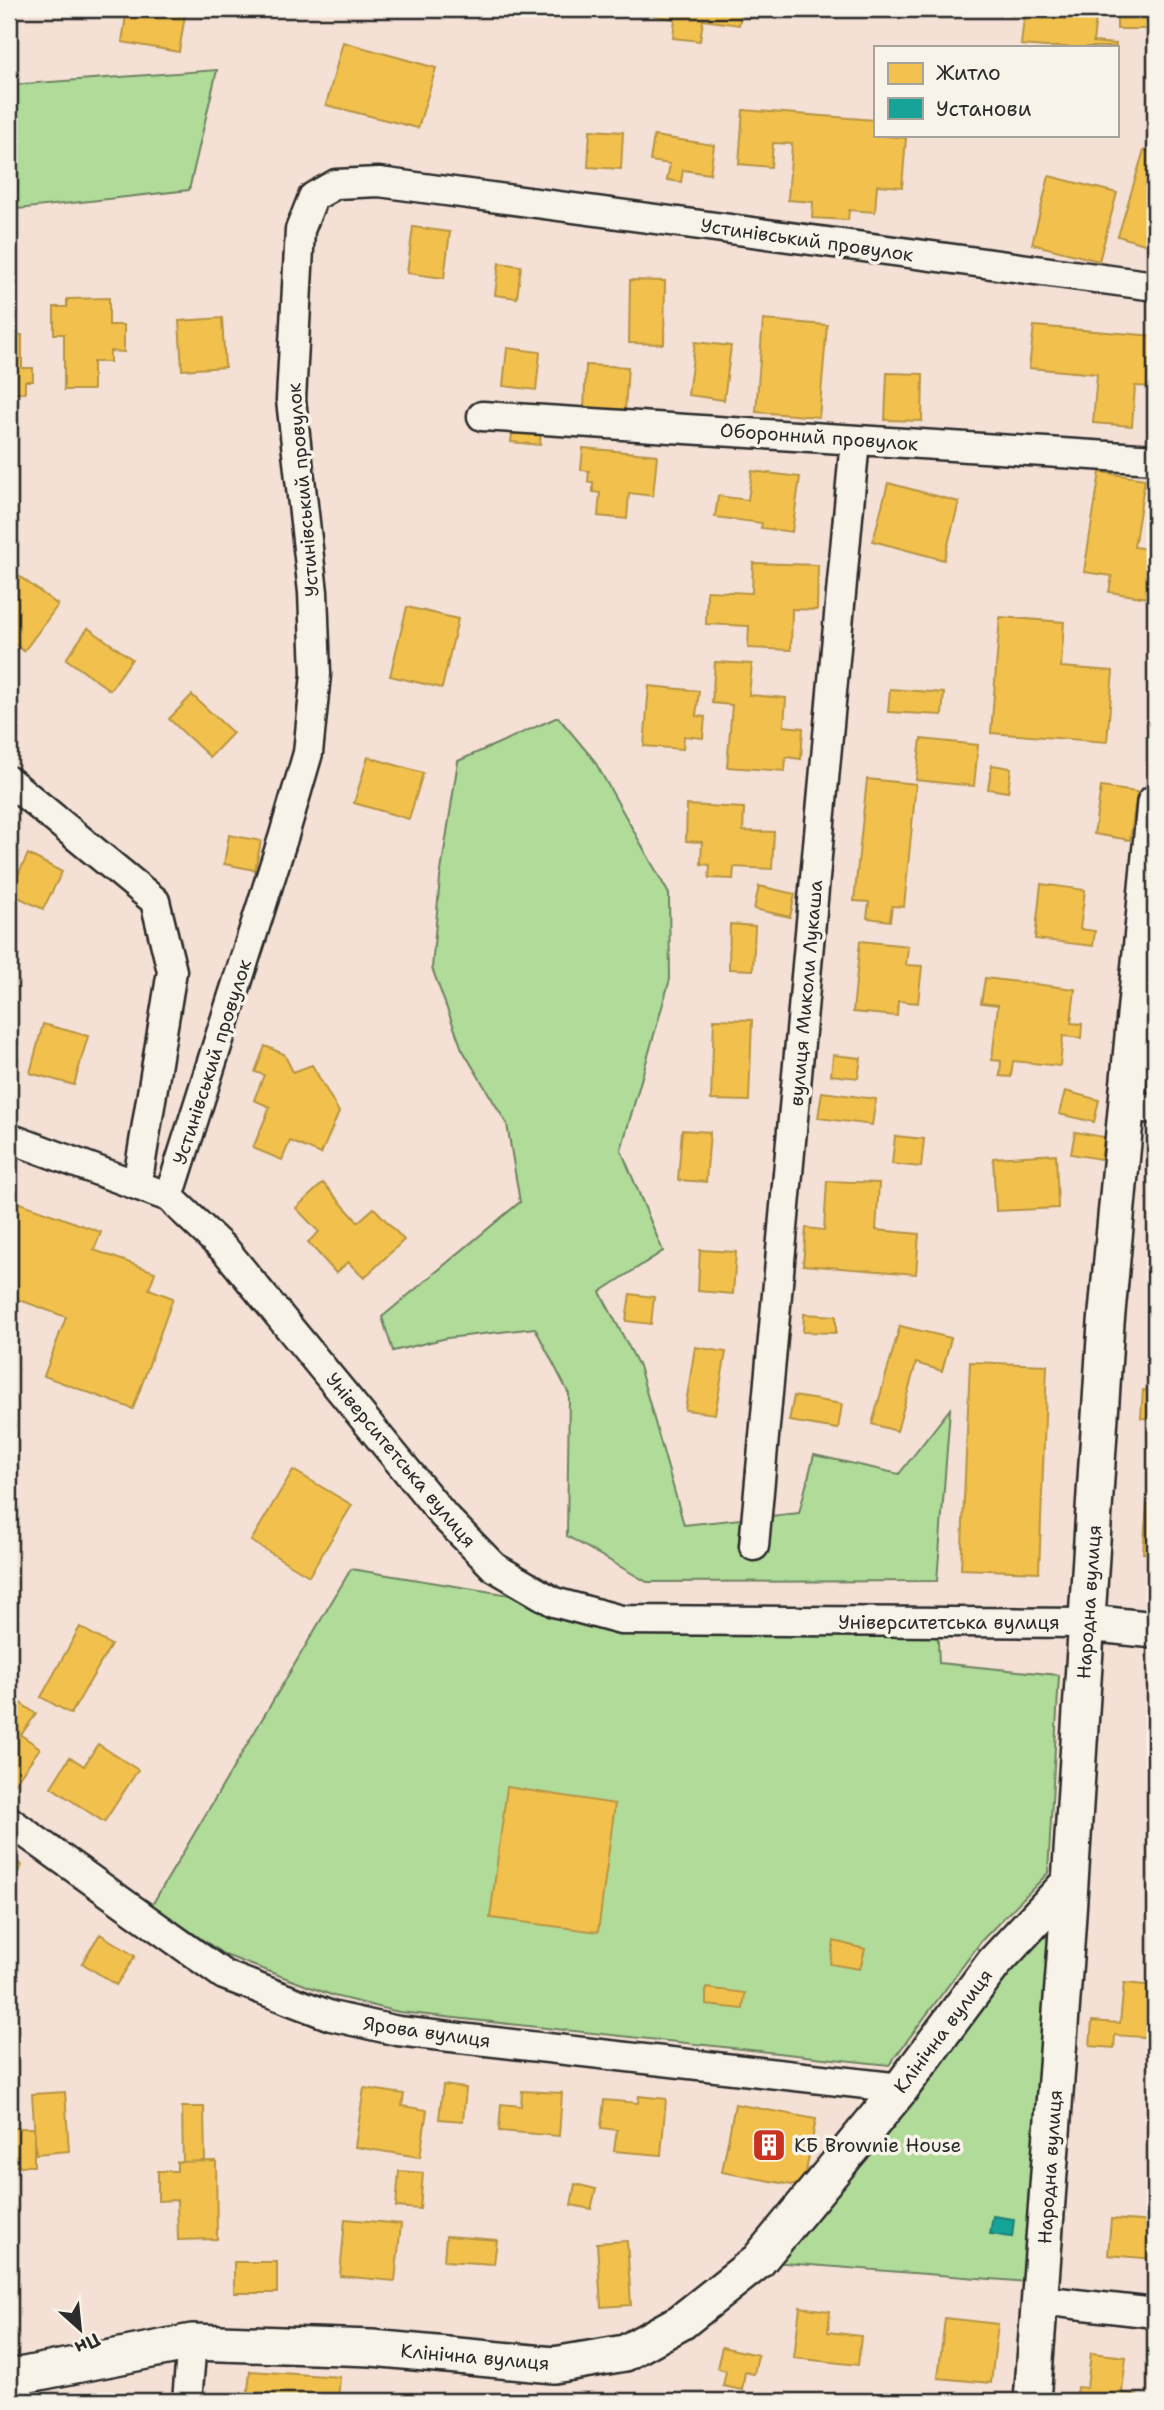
<svg xmlns="http://www.w3.org/2000/svg" width="1164" height="2410" font-family="'Shantell Sans',sans-serif">
	<rect width="100%" height="100%" fill="#f4e0d4"/>
	<filter id="ink" filterUnits="userSpaceOnUse"><feTurbulence type="fractalNoise" baseFrequency=".0143" numOctaves="2"/><feDisplacementMap in="SourceGraphic" scale="14" xChannelSelector="R" yChannelSelector="G"/><feConvolveMatrix kernelMatrix="1 2 1 2 8 2 1 2 1" color-interpolation-filters="sRGB"/></filter>
	<g filter="url(#ink)">
		<path fill="#b0db99" stroke="#6e8362" stroke-width="2" d="M217 70 189 190 9 210V85Z
			M558 717 594 760 669 894 670 979 621 1150 663 1251 600 1292 639 1366 684 1525 799 1513 814 1455 899 1474 950 1409 937 1581 647 1582 567 1536 569 1394 535 1328 447 1338 393 1351 382 1317 520 1202 507 1124 462 1049 432 968 440 878 458 761Z
			M351 1569 554 1602 621 1620 937 1622 939 1663 1059 1675 1048 1873 983 1939 889 2065 399 2012 334 1996 225 1955 152 1905Z
			M1070 1882 1041 2283 758 2261Z"/>
		<path fill="#f2c14e" stroke="#b69444" stroke-width="2" d="M127 9H186L179 52 122 42Z
			M656 9H742L739 25 703 20 700 41 673 38 675 19 655 16Z
			M1025 9H1097L1093 42 1116 44V47H1045L1021 45Z
			M1117 9H1155V29H1117Z
			M343 42 436 68 418 128 326 105Z
			M743 110 875 120V135L906 138 902 187 877 185 875 212 849 210 848 220 812 218 813 202 788 200 792 144 773 143 771 167 739 164Z
			M590 130 623 132 621 169 588 167Z
			M654 136 714 145 710 174 683 170 681 182 667 180 670 164 650 161Z
			M1144 150 1155 153 1154 247 1118 236Z
			M1049 176 1117 193 1099 261 1032 244Z
			M413 227 450 232 444 278 407 273Z
			M499 263 521 266 517 298 495 295Z
			M630 280 665 281 664 344 629 343Z
			M109 298V325H124V352L110 351V362H93V390H64V334H54V307H67V299Z
			M222 318 225 367 182 370 179 321Z
			M763 320 827 325 819 417 756 412Z
			M1034 326 1155 336V387L1135 386 1132 426 1093 423 1097 374 1029 368Z
			M9 335H22V368H33V381H25V393H9Z
			M695 342 731 346 724 400 688 395Z
			M507 348 540 352 536 390 503 386Z
			M586 365 628 367 625 410 584 409Z
			M887 373 923 374 922 421 885 420Z
			M513 425 541 428 540 445 511 442Z
			M583 448 657 455 653 496 629 493 627 519 598 516 600 493 593 492V482H588L589 471 581 470Z
			M752 471 800 477 792 532 761 528 762 523 715 517 718 496 748 500Z
			M1100 472 1145 479 1134 547 1155 550 1148 598 1109 592 1112 576 1084 572Z
			M888 483 959 502 944 560 873 541Z
			M753 563 818 565 817 610 792 609 791 650 748 648 749 626 706 624 707 591 752 593Z
			M15 573 58 605 24 651 9 640V581Z
			M407 607 458 619 442 688 390 676Z
			M1000 617 1064 622 1061 667 1113 671 1107 742 991 733Z
			M88 628 132 659 110 690 66 659Z
			M715 662 752 664 749 695 786 698 784 726 803 728 801 759 786 757 785 771 727 767 732 705 712 703Z
			M649 686 699 691 696 716 705 717 703 738 684 736 683 749 644 746Z
			M890 689 944 693 942 715 888 712Z
			M192 695 233 733 210 757 169 719Z
			M921 739 978 745 974 786 916 780Z
			M368 757 423 773 409 819 354 803Z
			M992 765 1011 768 1008 792 988 789Z
			M867 779 916 784 904 907 892 906 890 921 867 918 869 902 854 901Z
			M1101 787 1137 792 1130 840 1094 834Z
			M687 805 744 808 743 831 774 832 772 869 734 867 733 879 709 878 710 865 701 864 702 842 686 841Z
			M229 835 261 841 255 870 224 864Z
			M28 854 62 872 43 909 9 893Z
			M1041 884 1085 890 1080 929 1095 931 1093 946 1035 939Z
			M759 886 795 894 790 917 754 909Z
			M730 924 755 926 753 970 729 969Z
			M860 941 908 946 906 965 922 966 918 1003 898 1001 897 1016 853 1012Z
			M985 978 1075 989 1071 1023 1082 1024 1081 1038 1063 1036 1060 1066 1013 1061 1011 1077 1000 1076 1001 1061 992 1060 998 1005 981 1003Z
			M714 1019 752 1020 749 1101 711 1100Z
			M43 1024 88 1036 74 1085 30 1073Z
			M265 1046 284 1054 293 1072 312 1065 339 1112 321 1154 290 1141 282 1160 253 1148 270 1107 254 1100 264 1075 255 1072Z
			M833 1055 861 1058 858 1078 831 1075Z
			M1065 1091 1099 1100 1094 1122 1059 1114Z
			M822 1092 876 1099 872 1125 818 1118Z
			M682 1130 710 1132 706 1182 678 1180Z
			M1075 1132 1104 1137 1101 1159 1071 1154Z
			M895 1136 924 1139 921 1167 892 1164Z
			M1056 1154 1058 1208 996 1211 993 1158Z
			M827 1181 879 1183 876 1230 919 1234 916 1274 803 1265 806 1228 824 1230Z
			M323 1183 358 1222 374 1208 404 1240 364 1278 348 1262 336 1273 308 1242 319 1232 296 1208Z
			M1155 1191V1259H1150Z
			M9 1199 101 1232 94 1250 155 1272 149 1289 173 1298 133 1409 44 1376 66 1317 9 1296Z
			M700 1250 736 1252 733 1294 698 1291Z
			M630 1294 654 1297 651 1324 626 1321Z
			M804 1314 836 1316V1333L803 1332Z
			M900 1326 951 1338 942 1371 916 1363 897 1431 872 1424Z
			M695 1347 726 1352 715 1414 685 1410Z
			M970 1362 1047 1365 1039 1572 961 1569Z
			M1143 1390 1155 1391V1419L1141 1418Z
			M794 1396 842 1404 838 1429 789 1421Z
			M293 1470 352 1505 309 1576 251 1541Z
			M1147 1505H1155V1554L1143 1553Z
			M80 1627 111 1645 71 1714 41 1697Z
			M9 1695 36 1714 21 1735 40 1748 15 1783 9 1778Z
			M98 1744 138 1770 104 1822 51 1787 70 1757 84 1766Z
			M507 1787 615 1804 598 1932 490 1918Z
			M9 1855 22 1866 9 1883Z
			M100 1934 135 1956 116 1985 82 1963Z
			M834 1941 865 1949 860 1969 830 1964Z
			M1124 1983 1155 1986V2038L1115 2035 1114 2048 1090 2046 1092 2021 1120 2023Z
			M706 1988 745 1993 743 2009 706 2005Z
			M443 2085 466 2088 463 2121 439 2119Z
			M364 2088 404 2094 402 2106 427 2110 420 2157 355 2147Z
			M522 2091 562 2093 559 2136 499 2131 501 2104 521 2106Z
			M65 2092 69 2151 36 2154 32 2094Z
			M639 2096 666 2099 661 2155 614 2151 617 2130 601 2128 604 2100 638 2103Z
			M735 2104 816 2119 803 2187 722 2172Z
			M182 2107H204L205 2161 183 2162Z
			M10 2128H34V2166H11Z
			M216 2161 217 2239 178 2240 177 2200 158 2201V2171H177V2162Z
			M399 2171 423 2173 420 2209 396 2207Z
			M575 2184 596 2189 591 2209 571 2205Z
			M345 2219 401 2224 395 2281 340 2276Z
			M1111 2219 1155 2222V2259L1108 2255Z
			M446 2236 497 2240 494 2264 444 2261Z
			M627 2241 631 2305 601 2307 597 2243Z
			M234 2262H277V2293H234Z
			M800 2307 830 2311 828 2332 861 2336 858 2365 794 2358Z
			M945 2318 998 2324 991 2383 938 2378Z
			M722 2347 758 2355 754 2374 745 2372 742 2390 723 2386 726 2371 717 2368Z
			M1091 2353 1126 2357 1122 2393 1137 2395V2401H1076L1077 2387 1087 2388Z
			M250 2371 340 2377 338 2401H247Z
			M594 2397 630 2400V2401H594Z"/>
		<path fill="#17a398" stroke="#1d7f77" stroke-width="2" d="M993 2216 1014 2219 1012 2237 990 2234Z"/>
		<g fill="none" stroke-linecap="round" stroke-linejoin="round">
			<g stroke="#2b2b2b" stroke-width="33">
				<path id="minor" d="M482 416 1155 459
					M9 781 155 901 172 971 137 1185
					M1127 1106 1155 1109
					M9 1138 169 1197 227 1252 444 1516 494 1567 554 1602 621 1620 1088 1623
					M169 1197 284 835 308 753 316 674 313 592 291 400 300 230 313 197 336 184 379 182 1155 286
					M754 1546 855 440
					M9 1821 224 1975 331 2016 398 2031 901 2088
					M1040 2300 1155 2313
					M187 2401 192 2342"/>
			</g>
			<g stroke="#2b2b2b" stroke-width="40">
				<path id="tertiary" d="M1088 1623 1155 1630
					M9 2378 192 2342 372 2348 554 2365 625 2353 681 2322 758 2261 901 2088 994 1963 1070 1882
					M1032 2401 1066 1945 1106 1323 1155 803"/>
			</g>
			<use href="#minor" stroke="#f7f3e8" stroke-width="28"/>
			<use href="#tertiary" stroke="#f7f3e8" stroke-width="35"/>
		</g>
	</g>
	<defs>
		<g id="building-square" transform="scale(1.75)"><rect x="-9" y="-9" width="18" height="18" rx="4" fill="#c8321e" stroke="#f7f3e8"/><path d="M-4-6H4V6H1V3H-1V6H-4ZM-2.5-4.3h1.7v1.8h-1.7ZM.8-4.3h1.7v1.8H.8ZM-2.5-1h1.7V.8h-1.7ZM.8-1h1.7V.8H.8Z" fill="#fff"/></g>
	</defs>
	<g fill-rule="evenodd">
		<use href="#building-square" x="769" y="2145"/>
	</g>
	<g text-anchor="middle" dominant-baseline="central" stroke-width="7" stroke-linejoin="round" paint-order="stroke">
		<g font-size="19" fill="#2b2b2b" stroke="#f7f3e8">
			<text transform="translate(807 240) rotate(8)">Устинівський провулок</text>
			<text transform="translate(819 437) rotate(4)">Оборонний провулок</text>
			<text transform="translate(303 490) rotate(-95)">Устинівський провулок</text>
			<text transform="translate(806 993) rotate(-85)">вулиця Миколи Лукаша</text>
			<text transform="translate(212 1062) rotate(-72)">Устинівський провулок</text>
			<text transform="translate(401 1460) rotate(50)">Університетська вулиця</text>
			<text transform="translate(1089 1602) rotate(-86)">Народна вулиця</text>
			<text x="949" y="1622">Університетська вулиця</text>
			<text transform="translate(943 2031) rotate(-53)">Клінічна вулиця</text>
			<text transform="translate(427 2032) rotate(8)">Ярова вулиця</text>
			<text transform="translate(1050 2167) rotate(-86)">Народна вулиця</text>
			<text transform="translate(475 2357) rotate(5)">Клінічна вулиця</text>
		</g>
		<g font-size="19" fill="#2b2b2b" stroke="#f7f3e8" text-anchor="start">
			<text x="794" y="2145">КБ Brownie House</text>
		</g>
	</g>
	<rect width="1164" height="2410" fill="none" stroke="#f7f3e8" stroke-width="35"/>
	<rect x="18" y="18" width="1129" height="2375" fill="none" stroke="#2b2b2b" stroke-width="2.5" filter="url(#ink)"/>
	<rect x="874" y="46" width="245" height="91" fill="#f7f3e8" stroke="#a5a39c" stroke-width="2"/>
	<rect x="888" y="63" width="35" height="21" fill="#f2c14e" stroke="#a5a39c" stroke-width="2"/>
	<text x="936" y="80" font-size="21" fill="#2b2b2b">Житло</text>
	<rect x="888" y="98" width="35" height="21" fill="#17a398" stroke="#a5a39c" stroke-width="2"/>
	<text x="936" y="116" font-size="21" fill="#2b2b2b">Установи</text>
	<g transform="translate(80 2329) rotate(153)" stroke="#f7f3e8" stroke-width="5" paint-order="stroke">
	<path d="M0-5L12 26L0 18L-12 26Z" fill="#2b2b2b"/>
	<text y="-10" font-size="19" font-weight="bold" text-anchor="middle" fill="#2b2b2b">Пн</text>
	</g>
</svg>
